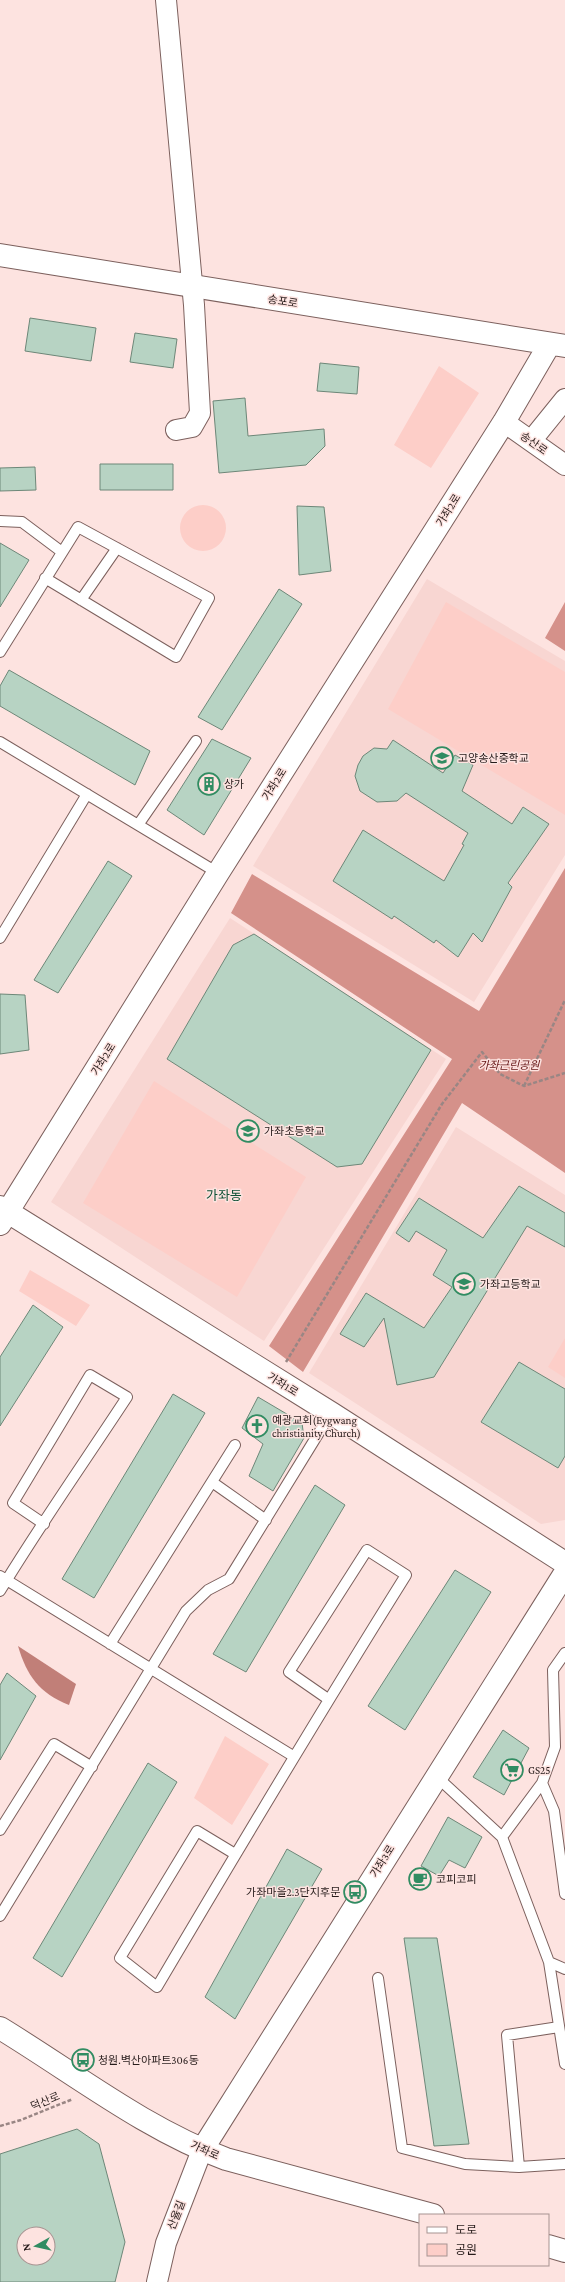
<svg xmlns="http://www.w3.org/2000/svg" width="565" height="2282" font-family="'Crimson Pro','Noto Sans KR',serif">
	<rect width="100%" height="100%" fill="#fde3e0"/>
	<path fill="#f8d6d2" d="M427 579 565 661V855L474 1002 253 866Z
		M230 918 446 1059 264 1341 51 1202Z
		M456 1127 565 1195V1520L541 1524 309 1373Z"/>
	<path fill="#fdcec8" d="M439 366 479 393 431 468 394 445Z
		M180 528a23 23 0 1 1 46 0a23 23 0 1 1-46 0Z
		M446 602 565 672V815L388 709Z
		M154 1081 306 1177 237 1297 83 1203Z
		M30 1270 90 1305 76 1326 19 1291Z
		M565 1338V1378L548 1367Z
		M225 1736 269 1764 232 1825 194 1798Z"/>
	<path fill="#d5918a" d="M565 602V651L545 638Z
		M565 868V1173L462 1103 303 1372 269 1346 452 1059 231 913 252 874 479 1011Z"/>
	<path fill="#c17f78" d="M18 1646 76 1684 69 1705C39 1693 27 1676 18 1646Z"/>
	<path fill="#b7d3c3" stroke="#6d8778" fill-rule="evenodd" d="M30 318 96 328 91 361 25 351Z
		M135 333 177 339 173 368 130 362Z
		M320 363 359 367 357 394 317 391Z
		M245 398 248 436 324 429 325 446 306 465 219 473 213 401Z
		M100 464H173V490H100Z
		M35 467 36 490 0 491V468Z
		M297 506 324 507 331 571 299 575Z
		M0 543 29 560 0 607Z
		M279 589 302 604 222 730 198 717Z
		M9 670 150 751 135 785 0 706V686Z
		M212 739 251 758 204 835 167 810Z
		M393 740 443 773 455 755 473 765 462 791 512 824 523 807 549 824 508 883 512 887 482 942 473 933 458 957 436 940 434 943 394 916 392 919 333 881 363 830 444 881 464 845 462 844 468 833 406 793 397 801 377 802 360 791 355 776 358 765 363 756 374 748 387 749Z
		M108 861 132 876 58 993 34 980Z
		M254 934 431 1050 362 1164 337 1167 167 1059 233 945Z
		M0 994 25 995 29 1050 0 1054Z
		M519 1186 565 1213V1247L527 1226 434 1377 397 1385 384 1318 364 1347 340 1334 366 1293 424 1328 452 1287 433 1275 447 1250 416 1231 409 1242 396 1233 419 1198 483 1238Z
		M33 1305 63 1327 0 1426V1357Z
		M519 1362 565 1389V1456L558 1468 481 1422Z
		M173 1394 205 1413 94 1598 62 1579Z
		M258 1397 302 1423 304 1438 273 1491 249 1476 263 1444 242 1428Z
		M315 1485 345 1505 246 1672 213 1654Z
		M455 1570 491 1592 405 1730 368 1706Z
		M7 1673 36 1696 0 1760V1685Z
		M503 1730 529 1748 504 1795 473 1777Z
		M148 1763 177 1782 62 1977 33 1958Z
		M448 1817 482 1837 465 1868 449 1860 439 1876 421 1866Z
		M287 1849 322 1869 235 2019 205 1997Z
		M404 1938H437L469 2144 434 2146Z
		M77 2129 99 2144 125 2242 115 2282H0V2154ZM24 2234H48V2258H24Z"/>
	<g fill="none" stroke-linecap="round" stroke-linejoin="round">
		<g stroke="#7c605d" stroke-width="12">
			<path id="service" d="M0 521 22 522 62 552
				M81 600 117 548
				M0 652 78 527 209 598 176 657 45 578
				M0 742 218 873
				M138 825 196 741
				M0 938 87 794
				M212 1482 266 1520
				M0 1576 293 1756
				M0 1591C40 1525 85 1461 127 1397L90 1375 13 1503 44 1524
				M110 1644 235 1445
				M436 1776 502 1837 549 1962 565 1969
				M542 1783 554 1811 565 1894
				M0 1830 54 1744 92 1767
				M502 1837 542 1783 555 1747 553 1670 565 1653
				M235 1854 197 1831 120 1958 157 1987C239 1848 321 1711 406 1575L367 1550 289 1672 328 1699
				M0 1916 186 1611 208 1590 229 1579 331 1413
				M549 1962 565 2064
				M378 1978 402 2148 465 2164 519 2167 565 2164
				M519 2167 507 2035 559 2027"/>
		</g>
		<g stroke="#7c605d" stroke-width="22">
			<path id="minor" d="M166 0 194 305 200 413 192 427 176 430
				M504 422 565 465
				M531 441 565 399
				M157 2282 166 2243 202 2150"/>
		</g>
		<g stroke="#7c605d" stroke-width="24">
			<path id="tertiary" d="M0 255 565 346
				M0 1207 331 1413 565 1563
				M0 1224 218 873 504 422 549 345
				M0 2028C74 2073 145 2129 226 2159L433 2215
				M202 2150 565 1573
				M548 2246 565 2251"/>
		</g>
		<path stroke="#998684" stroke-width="2.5" stroke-dasharray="4 2" stroke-linecap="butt" d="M524 1086 565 1000
			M286 1362 442 1104 482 1052 500 1074 524 1086 565 1073
			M0 2126 21 2120 73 2099"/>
		<use href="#service" stroke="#fff" stroke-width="10"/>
		<use href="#minor" stroke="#fff" stroke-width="20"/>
		<use href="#tertiary" stroke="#fff" stroke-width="22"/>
	</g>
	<defs>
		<g id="school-ring" transform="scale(1.15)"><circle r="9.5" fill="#fde3e0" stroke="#318c62" stroke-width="1.5"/><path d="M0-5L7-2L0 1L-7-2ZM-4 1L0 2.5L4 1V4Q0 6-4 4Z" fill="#318c62"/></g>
		<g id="building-ring" transform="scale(1.15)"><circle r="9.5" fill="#fde3e0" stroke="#318c62" stroke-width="1.5"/><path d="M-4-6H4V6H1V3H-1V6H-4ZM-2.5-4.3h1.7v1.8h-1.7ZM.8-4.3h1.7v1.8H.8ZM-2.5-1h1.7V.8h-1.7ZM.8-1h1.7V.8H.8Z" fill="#318c62"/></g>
		<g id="church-ring" transform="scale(1.15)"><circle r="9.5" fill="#fde3e0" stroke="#318c62" stroke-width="1.5"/><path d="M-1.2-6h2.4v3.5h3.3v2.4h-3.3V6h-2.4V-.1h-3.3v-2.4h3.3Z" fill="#318c62"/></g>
		<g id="supermarket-ring" transform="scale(1.15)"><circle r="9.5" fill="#fde3e0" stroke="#318c62" stroke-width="1.5"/><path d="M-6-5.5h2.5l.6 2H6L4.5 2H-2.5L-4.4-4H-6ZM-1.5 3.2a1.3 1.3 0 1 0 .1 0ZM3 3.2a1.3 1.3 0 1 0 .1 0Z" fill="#318c62"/></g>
		<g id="cafe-ring" transform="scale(1.15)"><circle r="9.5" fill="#fde3e0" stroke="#318c62" stroke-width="1.5"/><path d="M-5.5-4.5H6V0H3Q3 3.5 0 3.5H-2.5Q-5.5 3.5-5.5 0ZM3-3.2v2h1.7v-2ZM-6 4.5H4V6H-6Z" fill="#318c62"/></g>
		<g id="bus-ring" transform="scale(1.15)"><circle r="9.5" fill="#fde3e0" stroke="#318c62" stroke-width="1.5"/><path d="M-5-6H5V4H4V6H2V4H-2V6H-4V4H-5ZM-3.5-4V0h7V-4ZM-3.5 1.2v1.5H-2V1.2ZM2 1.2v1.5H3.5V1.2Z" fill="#318c62"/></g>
	</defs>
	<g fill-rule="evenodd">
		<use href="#school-ring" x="442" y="758"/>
		<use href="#building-ring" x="209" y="784"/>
		<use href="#school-ring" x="248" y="1131"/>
		<use href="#school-ring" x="464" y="1284"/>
		<use href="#church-ring" x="257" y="1426"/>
		<use href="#supermarket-ring" x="512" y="1770"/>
		<use href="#cafe-ring" x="420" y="1879"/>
		<use href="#bus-ring" x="355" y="1892"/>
		<use href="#bus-ring" x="83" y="2060"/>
	</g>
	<g text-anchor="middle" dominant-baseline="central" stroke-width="3" stroke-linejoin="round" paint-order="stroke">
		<g font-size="11" fill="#271c1b" stroke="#fde3e0">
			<text transform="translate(283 301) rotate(9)">송포로</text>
			<text transform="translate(534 443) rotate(35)">송산로</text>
			<text transform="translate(448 510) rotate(-58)">가좌2로</text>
			<text transform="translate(274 784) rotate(-58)">가좌2로</text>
			<text transform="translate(103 1059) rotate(-58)">가좌2로</text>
			<text transform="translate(283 1384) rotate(32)">가좌1로</text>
			<text transform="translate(382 1861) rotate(-58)">가좌3로</text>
			<text transform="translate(45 2101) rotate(-23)">덕산로</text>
			<text transform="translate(205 2150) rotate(24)">가좌로</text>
			<text transform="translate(176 2215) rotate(-69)">산율길</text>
		</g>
		<g font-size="11" fill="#271c1b" stroke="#fde3e0" text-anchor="start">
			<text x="458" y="758">고양송산중학교</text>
			<text x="224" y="784">상가</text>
			<text x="264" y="1131">가좌초등학교</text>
			<text x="480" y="1284">가좌고등학교</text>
			<text x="272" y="1420">예광교회(Eygwang<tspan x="272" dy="13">christianity Church)</tspan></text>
			<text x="528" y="1770">GS25</text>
			<text x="436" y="1879">코피코피</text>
			<text x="340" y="1892" text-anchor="end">가좌마을2.3단지후문</text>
			<text x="98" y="2060">청원.벽산아파트306동</text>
		</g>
		<g font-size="11" font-style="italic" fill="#631212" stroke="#fde3e0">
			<text x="509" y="1065">가좌근린공원</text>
		</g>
		<g font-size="13" fill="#0f5135" stroke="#fde3e0">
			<text x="224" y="1195">가좌동</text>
		</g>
	</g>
	<rect x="419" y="2214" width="130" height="52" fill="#fde3e0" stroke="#a79391"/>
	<rect x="427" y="2227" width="20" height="6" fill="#ffffff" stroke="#a79391"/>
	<text x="455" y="2234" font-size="12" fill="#271c1b">도로</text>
	<rect x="427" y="2244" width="20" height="12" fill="#fdcec8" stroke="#a79391"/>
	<text x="455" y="2254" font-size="12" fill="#271c1b">공원</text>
	<g transform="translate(36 2246) rotate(262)"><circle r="19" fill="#fde3e0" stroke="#a79391"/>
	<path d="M0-3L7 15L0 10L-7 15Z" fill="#318c62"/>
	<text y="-6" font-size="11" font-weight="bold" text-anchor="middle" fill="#271c1b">N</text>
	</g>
</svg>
